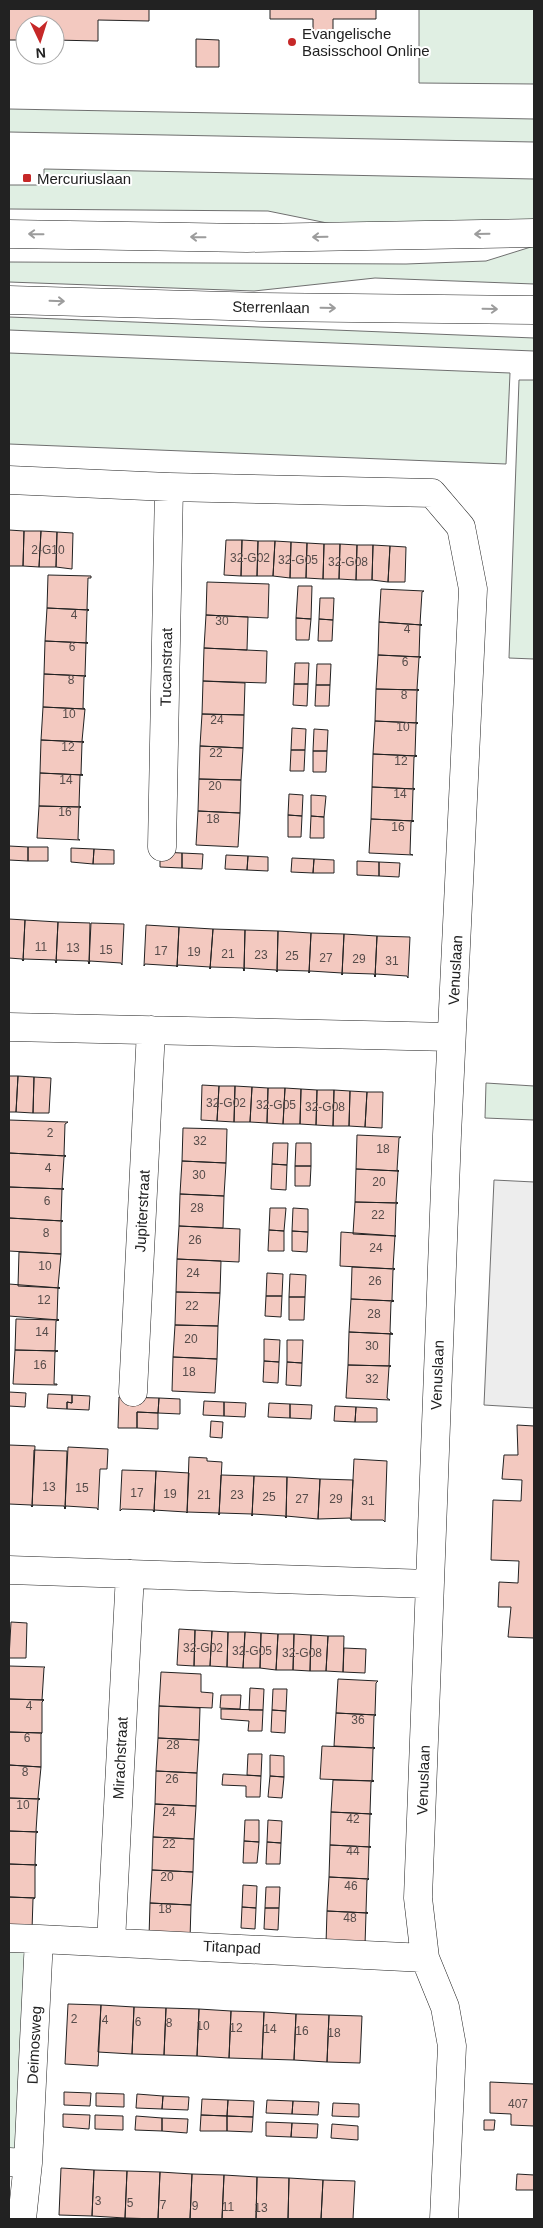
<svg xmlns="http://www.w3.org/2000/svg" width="543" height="2228" font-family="Helvetica,sans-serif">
	<rect width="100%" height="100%" fill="#fff"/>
	<path fill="#e0efe3" stroke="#6f6f6f" d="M419 9H534V84L419 83Z
		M9 109 534 119V142L9 132Z
		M44 169 534 179V224L337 225 268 211 9 209V185H44Z
		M534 246V284L375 278 254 291 9 282V262L406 264 486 261Z
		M9 317 534 338V351L9 330Z
		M9 353 510 373 506 464 9 444Z
		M519 380H534V659L509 658Z
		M486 1083 534 1086V1120L485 1118Z
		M9 1948 30 1949 21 2153 9 2152Z"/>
	<path fill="#ededed" stroke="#6f6f6f" d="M494 1180 534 1182V1408L484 1405Z"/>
	<path fill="#f3c9c0" stroke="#222" d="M9 9H149V21L98 20V41L55 40V25H25V40H9Z
		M270 9H376V19H333V38H313V19H270Z
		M196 39 219 40V67H196Z
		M9 530 24 531 23 566H9Z
		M24 531H41L39 567 23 566Z
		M41 531 57 532 56 567H39Z
		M57 532 73 533 72 569 56 567Z
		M226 540H242L241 576 224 575Z
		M242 540 258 541 257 576H241Z
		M258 541H275L273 576H257Z
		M275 541 291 542 290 578 273 576Z
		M291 542 307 543 306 578H290Z
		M307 543 324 544 323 579 306 578Z
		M324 544H340L339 579H323Z
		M340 544 357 545 356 580 339 579Z
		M357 545H373L372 580H356Z
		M373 545 390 546 388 582 372 580Z
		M390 546 406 547 405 582H388Z
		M48 575 91 576V578H88L87 609 89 610 47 608Z
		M207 582 269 584 268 618 206 615Z
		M298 586H312L311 619 296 618Z
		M381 589 424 591 422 592 420 624 422 625 379 622Z
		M320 598H334L333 620 319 619Z
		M47 608 89 610 87 611 86 642 88 643 45 641Z
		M206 615 248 617 247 650 204 648Z
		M296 618 311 619 309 640H296Z
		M319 619 333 620 332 641H318Z
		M379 622 422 625H420L419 657H421L378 655Z
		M45 641 88 643H86L85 675 86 676 44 674Z
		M204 648 267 651 266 683 203 681Z
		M378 655 421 657 419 658 417 689 419 690 376 689Z
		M295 663H309L308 684H294Z
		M317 664H331L330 685H316Z
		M44 674 86 676 84 677 83 708 85 709 43 707Z
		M203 681 245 683 244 715 202 714Z
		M294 684H308L307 706 293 705Z
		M316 685H330L329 706H315Z
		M376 689 419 690 417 691 416 723H418L375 721Z
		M43 707 85 709 82 741 84 742 41 740Z
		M202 714 244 715 243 748 200 746Z
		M375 721 418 723 416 724 415 755 417 756 373 754Z
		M292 728 306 729 305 750H291Z
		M314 729 328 730 327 751H313Z
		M41 740 84 742 82 743 81 774 83 775 40 773Z
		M200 746 243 748 241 780 199 779Z
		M291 750H305L304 771H290Z
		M313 751H327L326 772H313Z
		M373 754 417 756 414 757 413 788 415 789 372 787Z
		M40 773 83 775H80L79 806 81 807 39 806Z
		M199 779 241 780 240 813 198 811Z
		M372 787 415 789 413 790 412 821H414L371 819Z
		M289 794 303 795 302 816 288 815Z
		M311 795 326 796 324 817 311 816Z
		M39 806 81 807 79 808 78 839 80 840 37 838Z
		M198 811 240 813 238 847 196 845Z
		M288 815 302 816 301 837H288Z
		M311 816 324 817V838H310Z
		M371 819 414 821 411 822 410 854 413 855 369 853Z
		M9 846 28 847V861L9 860Z
		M28 847H48V861H28Z
		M71 848 94 849 93 864 71 862Z
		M94 849 114 850V864H93Z
		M160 852 182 853V868L160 867Z
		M182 853 203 854 202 869 182 868Z
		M226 855 248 856 247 870 225 869Z
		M248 856 268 857V871L247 870Z
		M292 858 314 859 313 873 291 872Z
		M314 859 334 860V873H313Z
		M357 861 379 862V876L357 875Z
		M379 862 400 863 399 877 379 876Z
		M9 919 25 920 23 961 22 959 9 958Z
		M25 920 58 922 56 963 55 960 24 959 23 961Z
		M58 922 90 923 89 964 88 961 57 960 56 963Z
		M91 923 124 924 122 965 121 963 90 961 89 964Z
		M146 925 179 927 177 967V966L145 964 144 966Z
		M179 927 213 929 210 969V967L178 965 177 967Z
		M213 929 245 930 244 971 243 968 211 967 210 969Z
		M245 930 278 931 277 972 276 970 244 968V971Z
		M278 931 311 933 309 973V971L277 970V972Z
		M311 933 344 934 342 975V973L310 971 309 973Z
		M344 934 377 936 375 977 374 974 343 973 342 975Z
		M377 936 410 937 408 978 407 976 376 974 375 977Z
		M9 1076H18L16 1112H9Z
		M18 1076 34 1077 33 1113 16 1112Z
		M34 1077 51 1078 49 1113H33Z
		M202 1085 219 1086 217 1121 201 1120Z
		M219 1086H235L234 1122 217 1121Z
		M235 1086 252 1087 250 1122H234Z
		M252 1087 268 1088 267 1123 250 1122Z
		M268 1088H285L283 1124 267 1123Z
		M285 1088 301 1089 300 1124H283Z
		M301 1089 317 1090 316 1125 300 1124Z
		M317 1090H334L333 1126 316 1125Z
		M334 1090 350 1091 349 1126H333Z
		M350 1091 367 1092 365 1127 349 1126Z
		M367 1092H383L382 1128 365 1127Z
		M9 1120 68 1122 65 1124 64 1155 66 1156 9 1153Z
		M183 1128 227 1129 226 1163 182 1161Z
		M357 1135 401 1137 399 1138 397 1170 399 1171 356 1169Z
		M273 1143H288L287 1165 272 1164Z
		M296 1143H311V1166H295Z
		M9 1153 66 1156 64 1157 62 1188 64 1189 9 1187Z
		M182 1161 226 1163 224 1196 180 1194Z
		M272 1164 287 1165 286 1190 271 1189Z
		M295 1166H311L310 1186H295Z
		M356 1169 399 1171H398L396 1202 398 1203 355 1202Z
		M9 1187 64 1189H62L61 1221H63L9 1218Z
		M180 1194 224 1196 223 1228 179 1226Z
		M355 1202 398 1203 396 1204 395 1235 396 1236 353 1234Z
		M270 1208H286L284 1231 269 1230Z
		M293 1208 308 1209V1232L292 1231Z
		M9 1218 63 1221 61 1222V1254L9 1251Z
		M179 1226 240 1229 239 1262 177 1259Z
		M269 1230 284 1231V1251H268Z
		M292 1231 308 1232 307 1252 292 1251Z
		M341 1232 396 1236H395L393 1268 395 1269 340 1266Z
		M19 1252 61 1254 58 1287 60 1288 18 1286Z
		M177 1259 221 1261 220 1293 176 1292Z
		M352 1267 395 1269 393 1270 392 1300 394 1301 351 1299Z
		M267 1273 283 1274 282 1296H266Z
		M290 1274 306 1275 305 1297H289Z
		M9 1284 60 1288H58L57 1319 59 1320 9 1316Z
		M176 1292 220 1293 218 1326 175 1325Z
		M266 1296H282L281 1317 265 1316Z
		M289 1297H305L304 1320H289Z
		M351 1299 394 1301 391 1302 390 1332 393 1334 349 1332Z
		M16 1319 59 1320 56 1321 55 1351H58L15 1350Z
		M175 1325 218 1326 217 1359 173 1357Z
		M349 1332 393 1334H390L389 1366H391L348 1365Z
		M264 1339 280 1340 279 1362 264 1361Z
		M287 1340H303L302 1363 287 1362Z
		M15 1350 58 1351 55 1352 54 1384H57V1385L13 1384Z
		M173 1357 217 1359 215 1393 172 1391Z
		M264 1361 279 1362 278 1383 263 1382Z
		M287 1362 302 1363 301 1386 286 1385Z
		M348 1365 391 1366 389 1367 387 1398 390 1400 346 1398Z
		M9 1392 26 1393 25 1407 9 1406Z
		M48 1394 72 1395V1403L67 1402V1409L47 1408Z
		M72 1395 90 1396 89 1410 67 1409V1402L72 1403Z
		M119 1397 159 1398 158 1413 137 1412V1428H118Z
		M159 1398 180 1399V1414L158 1413Z
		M204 1401 224 1402V1416L203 1415Z
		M224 1402 246 1403 245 1417 224 1416Z
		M269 1403 290 1404V1418L268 1417Z
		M290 1404 312 1405 311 1419 290 1418Z
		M335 1406 356 1407 355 1422 334 1421Z
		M356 1407 377 1408V1422H355Z
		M137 1412 158 1413V1429L137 1428Z
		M211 1421 223 1422 222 1438 210 1437Z
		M517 1425 534 1426V1638L508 1637 511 1607H498L499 1582 518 1583 519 1561 491 1560 493 1500 521 1501 522 1480 502 1479 504 1455H518Z
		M9 1445 35 1446 32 1507 31 1505 9 1504Z
		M68 1447 108 1449 107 1469H100L98 1510 97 1508 66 1506 65 1509Z
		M34 1450 67 1451 65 1509 64 1506 33 1505 32 1507Z
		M189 1457 207 1458V1461L222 1462 219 1515V1513L187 1512V1513Z
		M354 1459 387 1461 385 1522 383 1520H351Z
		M122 1470 156 1471 154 1512 153 1510 122 1509 120 1511Z
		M156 1471 189 1473 187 1513 186 1512 154 1510V1512Z
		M221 1475 254 1476 252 1516V1514L220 1513 219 1515Z
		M254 1476 287 1477 286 1518 285 1516 253 1514 252 1516Z
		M287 1477 320 1479 318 1519 286 1516V1518Z
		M320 1479 353 1480 351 1520 350 1518 318 1519Z
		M11 1622 27 1623 26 1658H9Z
		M179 1629 195 1630 194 1666 177 1665Z
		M195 1630 212 1631 210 1666H194Z
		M212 1631 228 1632 227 1667 210 1666Z
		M228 1632H245L243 1668 227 1667Z
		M245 1632 261 1633 260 1668H243Z
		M261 1633 278 1634 276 1670 260 1668Z
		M278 1634H294L293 1670H276Z
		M294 1634 311 1635 310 1671 293 1670Z
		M311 1635 328 1636 326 1671H310Z
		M328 1636H344L343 1672 326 1671Z
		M344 1648 366 1649 365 1673 343 1672Z
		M9 1666 45 1667 44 1668 42 1700H44L9 1699Z
		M161 1672 201 1674V1692L213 1693 212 1708 159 1706Z
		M338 1679 378 1681 376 1683 375 1714 376 1715 336 1713Z
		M250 1688 264 1689 263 1710H249Z
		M273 1689H287L286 1711 272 1710Z
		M221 1695H241L240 1709 220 1708Z
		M9 1699 44 1700 42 1702V1733L9 1732Z
		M159 1706 200 1708 199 1740 158 1738Z
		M221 1709 263 1710 262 1731H248L249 1721 221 1719Z
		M272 1710 286 1711 285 1733 271 1732Z
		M336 1713 376 1715 374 1716 373 1747 375 1748 334 1746Z
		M9 1732 42 1733 41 1734V1767L9 1765Z
		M158 1738 199 1740 197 1773 156 1771Z
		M322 1746 375 1748 373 1749 372 1780 374 1781 320 1779Z
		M248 1754H262L261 1776 247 1775Z
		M270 1755 284 1756V1777L270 1776Z
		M9 1765 41 1767 38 1798 40 1799 9 1798Z
		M156 1771 197 1773 196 1806 155 1804Z
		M223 1774 261 1776 260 1797H246V1786L222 1785Z
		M270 1776 284 1777 282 1798 268 1797Z
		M333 1780 374 1781 371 1782 370 1813 372 1814 331 1812Z
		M9 1798 40 1799 38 1800 36 1831 38 1832 9 1831Z
		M155 1804 196 1806 194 1839 153 1837Z
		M331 1812 372 1814H370L369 1846 371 1847 330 1845Z
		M245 1820H259V1842L244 1841Z
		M268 1820 282 1821 281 1843 267 1842Z
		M9 1831 38 1832 36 1833 35 1864 37 1865 9 1864Z
		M153 1837 194 1839 193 1872 152 1870Z
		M244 1841 259 1842 257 1863H243Z
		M267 1842 281 1843 280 1864H266Z
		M330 1845 371 1847H369L368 1878 369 1879 329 1877Z
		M9 1864 37 1865 35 1866V1898L9 1897Z
		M152 1870 193 1872 191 1905 150 1903Z
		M329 1877 369 1879 367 1880 366 1912 368 1913 327 1911Z
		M243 1885 257 1886 256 1908 242 1907Z
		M266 1887H280L279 1908H265Z
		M9 1897 35 1898 33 1899 32 1930H9Z
		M150 1903 191 1905 190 1939 149 1937Z
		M242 1907 256 1908 255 1929 241 1928Z
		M265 1908H279L278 1930 264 1929Z
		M327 1911 368 1913H366L365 1945 326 1944Z
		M68 2004 101 2005 98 2066 65 2064Z
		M101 2005 134 2007 132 2054 98 2052Z
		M134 2007 166 2008 164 2055 132 2054Z
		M166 2008 199 2009 197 2056 164 2055Z
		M199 2009 231 2011 229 2058 197 2056Z
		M231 2011 264 2012 262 2059 229 2058Z
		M264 2012 296 2014 294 2060 262 2059Z
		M296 2014 329 2015 327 2062 294 2060Z
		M329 2015 362 2016 360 2063 327 2062Z
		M490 2082 534 2084V2126L511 2125V2114L490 2113Z
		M64 2092 91 2093 90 2106 64 2105Z
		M96 2093 124 2094V2107L96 2106Z
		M137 2094 163 2096 162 2109 136 2108Z
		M163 2096 189 2097 188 2110 162 2109Z
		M202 2099 228 2100 227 2116 201 2115Z
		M228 2100 254 2101 253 2117 227 2116Z
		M267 2100 293 2101 292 2114 266 2113Z
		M293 2101 319 2102 318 2115 292 2114Z
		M333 2103 359 2104V2117L332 2116Z
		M63 2114 90 2115 89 2129 63 2127Z
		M95 2115 123 2116V2130L95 2129Z
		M201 2115 227 2116V2131H200Z
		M136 2116 162 2118V2131L135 2130Z
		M227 2116 253 2117 252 2132 227 2131Z
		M162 2118 188 2119 187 2133 162 2131Z
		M484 2120H495L494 2130H484Z
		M266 2122 292 2123 291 2137 266 2136Z
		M292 2123 318 2124 317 2138 291 2137Z
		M332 2124 358 2126V2140L331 2138Z
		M61 2168 94 2170 92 2216 59 2215Z
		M94 2170 127 2171 125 2218 92 2216Z
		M127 2171 160 2172 158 2219 125 2218Z
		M160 2172 192 2174 190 2219H158Z
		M192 2174 224 2175 222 2219H190Z
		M517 2174 534 2175V2190H516Z
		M224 2175 257 2177 256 2219H222Z
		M257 2177 289 2178 288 2219H256Z
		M289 2178 323 2180 321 2219H288Z
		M323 2180 355 2181 353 2219H321Z"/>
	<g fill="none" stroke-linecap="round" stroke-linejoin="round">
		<g stroke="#222" stroke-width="29">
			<path id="street" d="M9 480 169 487 432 493 461 527 473 589 447 1135 418 1898 425 1958 445 2007 452 2046 444 2219
				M162 847 169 487
				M9 1027 451 1037
				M133 1392 151 1030
				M9 1570 429 1584
				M9 1938 39 1939 28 2163 9 2162
				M39 1939 425 1958
				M111 1942 130 1574
				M22 2219 28 2163"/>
		</g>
		<g stroke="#222" stroke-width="29">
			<path id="secondary" d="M9 234 247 238 534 233
				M9 300 261 307 534 310"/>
		</g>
		<use href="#street" stroke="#fff" stroke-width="28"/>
		<use href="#secondary" stroke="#fff" stroke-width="28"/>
	</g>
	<defs><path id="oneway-shaft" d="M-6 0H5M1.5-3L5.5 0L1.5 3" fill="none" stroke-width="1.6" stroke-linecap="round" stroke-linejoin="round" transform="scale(1.25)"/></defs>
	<g stroke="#9c9c9c">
		<use href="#oneway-shaft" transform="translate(36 234) rotate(-179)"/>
		<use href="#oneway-shaft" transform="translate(482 234) rotate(179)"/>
		<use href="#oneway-shaft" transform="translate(198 237) rotate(-179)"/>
		<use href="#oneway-shaft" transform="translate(320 237) rotate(179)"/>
		<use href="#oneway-shaft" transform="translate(57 301) rotate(2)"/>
		<use href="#oneway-shaft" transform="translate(328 308) rotate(1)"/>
		<use href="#oneway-shaft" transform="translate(490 309) rotate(1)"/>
	</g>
	<g fill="#c62828" stroke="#fff" stroke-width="2">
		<circle cx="292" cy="42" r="5"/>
		<rect x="22" y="173" width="10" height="10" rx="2.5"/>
	</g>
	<g text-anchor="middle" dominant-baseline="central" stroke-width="4" stroke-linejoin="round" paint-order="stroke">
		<g font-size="12" fill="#564c4a">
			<text x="48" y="550">2-G10</text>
			<text x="250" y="558">32-G02</text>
			<text x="298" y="560">32-G05</text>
			<text x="348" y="562">32-G08</text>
			<text x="74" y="615">4</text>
			<text x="222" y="621">30</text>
			<text x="407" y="629">4</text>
			<text x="72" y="647">6</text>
			<text x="405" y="662">6</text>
			<text x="71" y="680">8</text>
			<text x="404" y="695">8</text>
			<text x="69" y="714">10</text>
			<text x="217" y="720">24</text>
			<text x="403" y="727">10</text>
			<text x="68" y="747">12</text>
			<text x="216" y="753">22</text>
			<text x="401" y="761">12</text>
			<text x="66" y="780">14</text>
			<text x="215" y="786">20</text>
			<text x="400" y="794">14</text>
			<text x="65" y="812">16</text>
			<text x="213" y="819">18</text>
			<text x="398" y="827">16</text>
			<text x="41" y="947">11</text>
			<text x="73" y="948">13</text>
			<text x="106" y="950">15</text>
			<text x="161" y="951">17</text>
			<text x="194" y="952">19</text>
			<text x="228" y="954">21</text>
			<text x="261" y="955">23</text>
			<text x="292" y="956">25</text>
			<text x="326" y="958">27</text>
			<text x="359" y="959">29</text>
			<text x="392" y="961">31</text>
			<text x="226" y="1103">32-G02</text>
			<text x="276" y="1105">32-G05</text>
			<text x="325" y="1107">32-G08</text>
			<text x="50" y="1133">2</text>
			<text x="200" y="1141">32</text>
			<text x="383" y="1149">18</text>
			<text x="48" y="1168">4</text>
			<text x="199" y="1175">30</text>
			<text x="379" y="1182">20</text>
			<text x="47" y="1201">6</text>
			<text x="197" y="1208">28</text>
			<text x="378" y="1215">22</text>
			<text x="46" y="1233">8</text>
			<text x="195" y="1240">26</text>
			<text x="376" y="1248">24</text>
			<text x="45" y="1266">10</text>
			<text x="193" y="1273">24</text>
			<text x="375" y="1281">26</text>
			<text x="44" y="1300">12</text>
			<text x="192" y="1306">22</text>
			<text x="374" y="1314">28</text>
			<text x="42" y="1332">14</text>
			<text x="191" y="1339">20</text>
			<text x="372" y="1346">30</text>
			<text x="40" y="1365">16</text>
			<text x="189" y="1372">18</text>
			<text x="372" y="1379">32</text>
			<text x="49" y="1487">13</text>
			<text x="82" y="1488">15</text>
			<text x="137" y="1493">17</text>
			<text x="170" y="1494">19</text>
			<text x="204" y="1495">21</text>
			<text x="237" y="1495">23</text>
			<text x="269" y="1497">25</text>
			<text x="302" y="1499">27</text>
			<text x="336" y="1499">29</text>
			<text x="368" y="1501">31</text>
			<text x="203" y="1648">32-G02</text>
			<text x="252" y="1651">32-G05</text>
			<text x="302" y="1653">32-G08</text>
			<text x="29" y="1706">4</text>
			<text x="358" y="1720">36</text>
			<text x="27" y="1738">6</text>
			<text x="173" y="1745">28</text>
			<text x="25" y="1772">8</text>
			<text x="172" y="1779">26</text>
			<text x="23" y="1805">10</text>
			<text x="169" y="1812">24</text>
			<text x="353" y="1819">42</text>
			<text x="169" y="1844">22</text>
			<text x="353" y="1851">44</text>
			<text x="167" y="1877">20</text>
			<text x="351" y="1886">46</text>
			<text x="165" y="1909">18</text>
			<text x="350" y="1918">48</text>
			<text x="74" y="2019">2</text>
			<text x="105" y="2020">4</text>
			<text x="138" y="2022">6</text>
			<text x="169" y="2023">8</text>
			<text x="203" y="2026">10</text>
			<text x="236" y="2028">12</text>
			<text x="270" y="2029">14</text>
			<text x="302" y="2031">16</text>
			<text x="334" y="2033">18</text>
			<text x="518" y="2104">407</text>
			<text x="98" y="2201">3</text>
			<text x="130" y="2203">5</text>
			<text x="163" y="2205">7</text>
			<text x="195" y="2206">9</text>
			<text x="228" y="2207">11</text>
			<text x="261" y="2208">13</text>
		</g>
		<g font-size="15" fill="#222" stroke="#fff" text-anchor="start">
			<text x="302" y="33">Evangelische<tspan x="302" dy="17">Basisschool Online</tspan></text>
			<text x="37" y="178">Mercuriuslaan</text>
		</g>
		<g font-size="15" fill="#222" stroke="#fff">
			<text transform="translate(271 307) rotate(1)">Sterrenlaan</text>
			<text transform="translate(166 667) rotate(-89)">Tucanstraat</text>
			<text transform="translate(455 970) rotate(-87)">Venuslaan</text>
			<text transform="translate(142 1211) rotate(-87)">Jupiterstraat</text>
			<text transform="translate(437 1375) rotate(-88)">Venuslaan</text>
			<text transform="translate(120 1758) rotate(-87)">Mirachstraat</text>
			<text transform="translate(423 1780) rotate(-88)">Venuslaan</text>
			<text transform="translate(232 1947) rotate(3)">Titanpad</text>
			<text transform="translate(34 2045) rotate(-87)">Deimosweg</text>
		</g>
	</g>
	<rect width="543" height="2228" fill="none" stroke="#222222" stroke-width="20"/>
	<g transform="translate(40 40) rotate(176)"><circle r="24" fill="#ffffff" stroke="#a7a7a7"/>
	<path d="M0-4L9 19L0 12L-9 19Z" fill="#c62828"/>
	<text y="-8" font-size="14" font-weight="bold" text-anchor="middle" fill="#222222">N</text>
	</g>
</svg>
